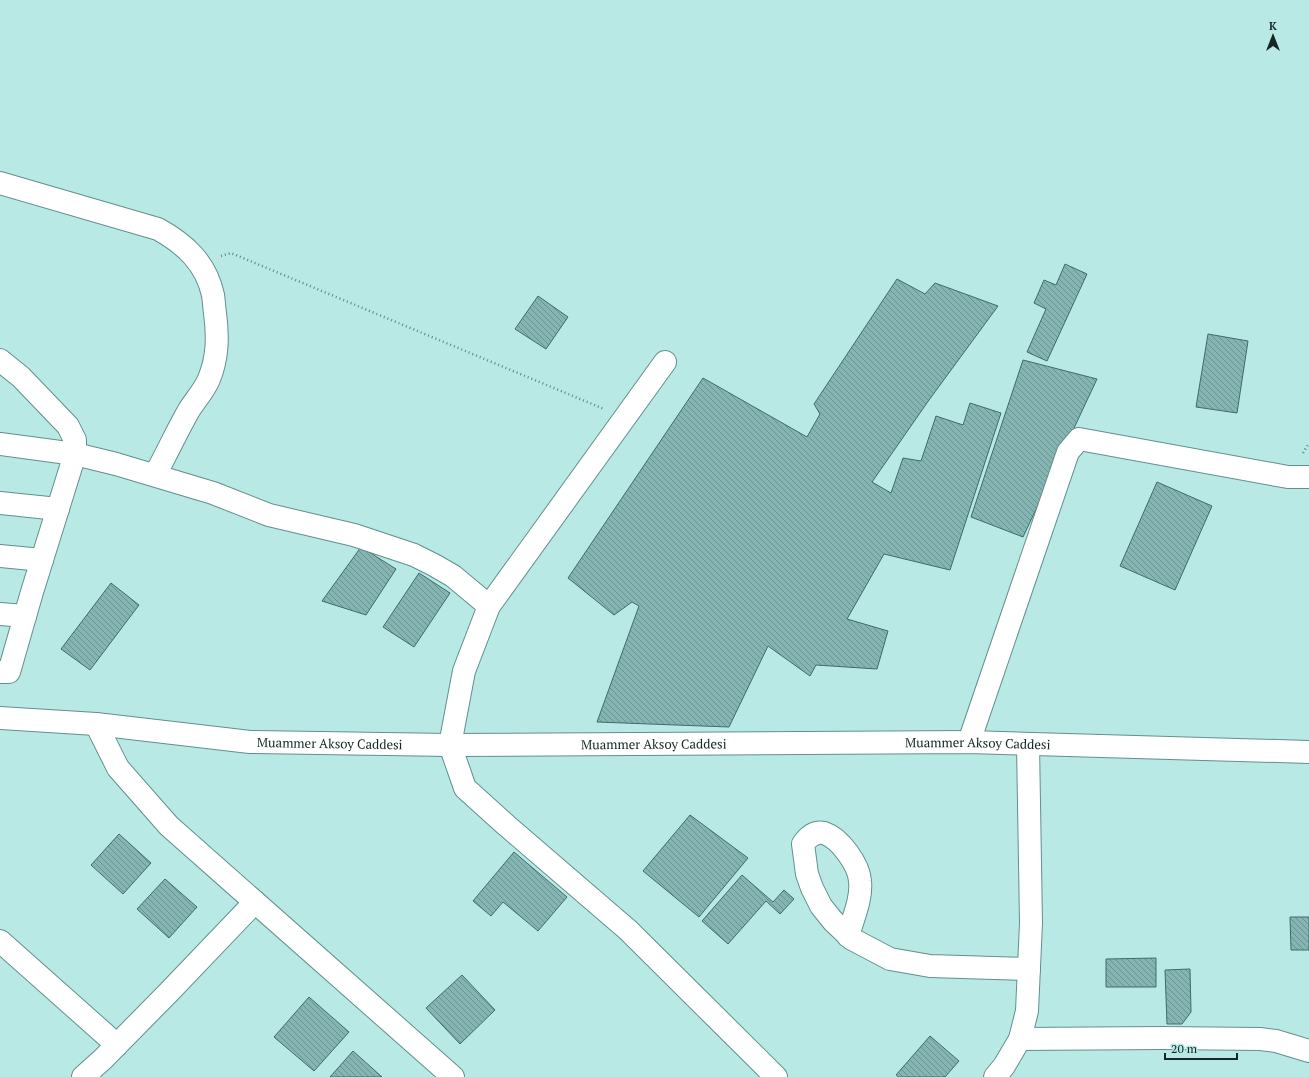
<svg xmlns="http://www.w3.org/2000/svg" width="1309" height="1077" font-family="'PT Serif',serif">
	<defs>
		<pattern id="building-back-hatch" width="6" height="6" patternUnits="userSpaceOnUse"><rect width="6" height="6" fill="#85b5b2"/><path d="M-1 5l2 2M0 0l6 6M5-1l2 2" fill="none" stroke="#6c9391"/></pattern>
	</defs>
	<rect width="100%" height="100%" fill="#b8e9e5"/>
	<path fill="url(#building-back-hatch)" stroke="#3e6c6a" d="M1065 264 1087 274 1047 361 1027 352 1046 309 1034 303 1044 280 1056 285Z
		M897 279 925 294 935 283 998 306 929 400 872 482 891 493 903 458 921 461 936 416 963 425 970 403 1001 413 950 570 884 554 847 619 888 631 877 669 816 665 810 676 768 646 729 727 597 722 639 606 632 602 614 615 568 578 703 378 807 437 820 414 814 404Z
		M538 296 568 317 546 349 515 329Z
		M1208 334 1248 341 1237 413 1196 407Z
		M1023 360 1097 379 1023 537 971 517Z
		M1157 482 1212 506 1175 590 1120 566Z
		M361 547 396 569 366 615 322 601Z
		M419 573 450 593 414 647 383 627Z
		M111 583 139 605 90 670 61 649Z
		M690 815 748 858 699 917 643 871Z
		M119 834 151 863 123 894 91 865Z
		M514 852 567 897 538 931 503 902 491 916 473 901Z
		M742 875 773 902 784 890 794 899 780 914 766 901 728 944 702 921Z
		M165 879 197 907 169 938 137 909Z
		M1290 917H1309V950H1291Z
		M1156 958V987H1106V959Z
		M1190 969 1191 1012 1182 1024H1167L1165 970Z
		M462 975 495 1010 460 1044 426 1008Z
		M309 997 349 1032 314 1071 274 1037Z
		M930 1036 959 1061 945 1077H899L896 1075Z
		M353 1051 382 1077H330Z"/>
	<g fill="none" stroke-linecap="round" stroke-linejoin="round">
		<g stroke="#61908d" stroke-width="24">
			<g id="minor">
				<path d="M0 183 158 229C185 244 206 263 213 295 214 301 214 307 215 313 218 336 218 357 209 379 204 391 196 399 189 410 177 431 167 453 155 475"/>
				<path d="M0 360 21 377 68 426 75 440V454L32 592 9 672H0"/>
				<path d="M665 362 489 606 464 671 450 745 465 788 506 825 628 930 776 1077"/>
				<path d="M0 444 75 454 116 464 213 493 269 515 354 535 414 555 434 565 453 576 489 606"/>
				<path d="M0 503 58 509"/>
				<path d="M0 556 42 560"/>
				<path d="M0 614 25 616"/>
				<path id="s1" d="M0 718 96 724 250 742 450 745 969 742 1309 752"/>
				<path d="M96 724 118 768 169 826 453 1077"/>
				<path d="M969 742 1068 452 1079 439 1288 477H1309"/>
				<path d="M848 936C853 918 862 899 860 881 859 865 840 838 824 833 815 831 808 837 803 844L807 874 812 888 821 906 833 921 852 939 890 959 930 966 1029 969"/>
				<path d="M0 941 117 1045"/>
				<path d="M1020 1039 1163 1038 1260 1039 1276 1041 1309 1051"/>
				<path d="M83 1077 103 1059 169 992 255 902"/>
				<path d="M995 1077 1004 1066 1020 1039 1027 1011 1031 923 1028 744"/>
			</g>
		</g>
		<path stroke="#638582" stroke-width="2.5" stroke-dasharray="1 3" stroke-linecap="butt" d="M221 256 231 253 604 409
			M1303 453 1309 443"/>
		<use href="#minor" stroke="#fff" stroke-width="22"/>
	</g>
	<g text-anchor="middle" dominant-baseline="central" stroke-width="3" stroke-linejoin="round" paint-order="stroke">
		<g font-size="13" fill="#142726" stroke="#b8e9e5">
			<text stroke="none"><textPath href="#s1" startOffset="331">Muammer Aksoy Caddesi</textPath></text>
			<text stroke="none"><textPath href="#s1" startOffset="979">Muammer Aksoy Caddesi</textPath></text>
			<text stroke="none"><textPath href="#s1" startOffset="655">Muammer Aksoy Caddesi</textPath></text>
		</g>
	</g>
	<g transform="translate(1273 36)" stroke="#b8e9e5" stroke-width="3" paint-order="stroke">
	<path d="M0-3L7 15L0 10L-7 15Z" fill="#142726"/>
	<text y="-6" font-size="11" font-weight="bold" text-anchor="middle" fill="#142726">K</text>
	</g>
	<path d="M1165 1053v6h72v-6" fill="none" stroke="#142726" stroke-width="2"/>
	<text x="1171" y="1053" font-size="12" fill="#142726" stroke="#b8e9e5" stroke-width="3" paint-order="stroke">20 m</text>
</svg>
